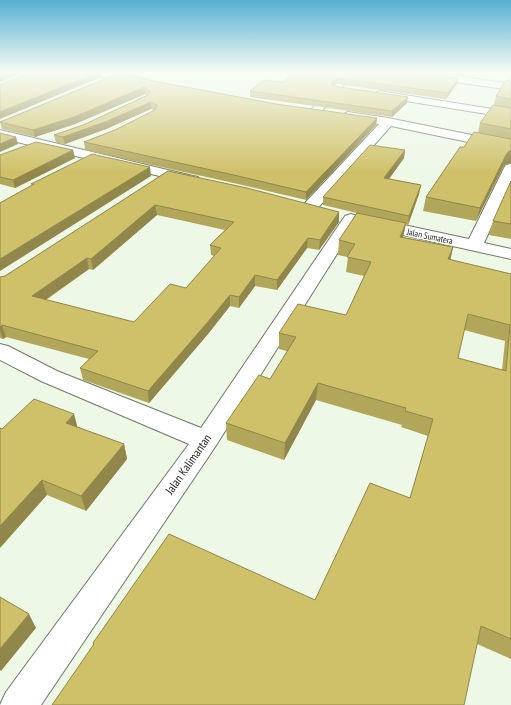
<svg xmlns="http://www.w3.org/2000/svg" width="511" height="705" font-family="'PT Sans Narrow',sans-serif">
	<rect width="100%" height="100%" fill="#edf8e7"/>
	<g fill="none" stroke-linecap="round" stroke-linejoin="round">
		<g stroke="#6f796a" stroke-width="2">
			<path id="street" d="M95 73H118L147 79 148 81 143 84 100 76Z
				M343 73H354L320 113H312L310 111 312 109Z
				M406 73H435L511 84V90L411 76Z
				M379 91 511 112V118L375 96 374 94Z
				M348 112 388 118 511 143V151L391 126 316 210 310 212 304 210 302 207 304 204 379 124 344 118 342 116 344 114Z
				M0 130 193 176 198 177 200 180 198 183 193 184 0 138Z
				M511 164V183L484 243 511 249V259L376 229 370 227 368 224 370 221 376 219 469 239 504 168 506 165Z
				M351 214 357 216 359 219 215 447 41 705H0L6 692 189 444 41 381 0 360V344L8 346 57 371 201 428 345 216Z"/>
		</g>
		<use href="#street" fill="#fff" fill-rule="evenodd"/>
	</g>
	<path fill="#b2a65b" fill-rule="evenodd" d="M293 73 458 78 457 84 446 99 337 84 333 86 407 103 392 117 250 97V91L283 82Z
		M448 73H465L463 76Z
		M117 74 276 104 377 118 376 125 306 200 238 184 85 150 84 142 115 130 154 110 151 109 106 129 65 144 56 143 54 135 83 125 147 95 145 94 75 124 35 137 2 129 0 122Z
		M511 76V163L506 164 503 167 476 221 423 211 426 197 464 147 478 133 480 123 494 105 496 96 510 81Z
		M73 150 75 158 15 188 0 184V155Z
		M405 150 404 158 389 179 421 185 419 194 408 225 406 224 403 237 453 247 450 260 511 274V659L477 644 93 645V643L315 600 410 498 428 436 401 427 402 425 316 400 284 460 227 440 226 423 270 379 287 351 279 349V333L346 315 364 276 346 272 348 257 338 255 339 240 357 213 323 205V197ZM464 330 505 341 502 370 458 358Z
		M168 171 339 212V222L319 250 307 248 277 290 255 286 239 308 230 306 208 334 149 403 83 380 80 368 89 359 6 337 3 339 0 338V277L5 276ZM157 215 225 230 210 245 211 255 214 256 186 288 134 322 46 300 89 269 93 270Z
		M511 181V239L489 235 493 221Z
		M78 427 124 444 127 459 86 511 47 495 2 429Z"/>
	<path fill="#91874a" d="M7 73H23L0 82V76Z
		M96 73H100L101 77 0 119V112Z
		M338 78 337 84 331 88V82Z
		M458 78 457 84 446 99 448 93Z
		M144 87 145 94 75 124 35 137 33 130Z
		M408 97 407 103 392 117V111Z
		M151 102V109L106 129 65 144 63 137Z
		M377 118 376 125 306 200V192Z
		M16 137 18 144 0 152V144Z
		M73 150 75 158 15 188 13 180Z
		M405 150 404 158 383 187 384 178Z
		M509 151H511V163L506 164 503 167 476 221 480 208 506 155Z
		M150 167 151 176 0 271V259Z
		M421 185 419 194 408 225 409 216Z
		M155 205 157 215 93 270 91 259Z
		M339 212V222L319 250 320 240Z
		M406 223 403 237 398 251 400 237Z
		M308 238 307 248 277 290V280Z
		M453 247 450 262 448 259Z
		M87 258 89 269 35 307 32 296Z
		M255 275V286L239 308V297Z
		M230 295V306L208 334 149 403 148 391Z
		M2 325 6 337 3 339 0 331V327Z
		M318 383 316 400 284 460 285 443Z
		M74 414 78 429 66 423Z
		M124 444 127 459 86 511 81 496Z
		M42 480 47 495 0 548V526Z
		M29 614 36 628 1 671 0 670V649Z"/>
	<path fill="#cfc16a" stroke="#91874a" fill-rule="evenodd" d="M0 73H7L0 76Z
		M30 73H96L0 112V85Z
		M293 73H421L458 78 448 93 338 78 331 82 333 86 408 97 392 111 250 91 264 80 283 82Z
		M117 74 276 104 377 118 306 192 238 176 84 142 115 130 155 110 157 105 151 102 105 122 63 137 54 135 83 125 148 95 150 91 144 87 74 117 33 130 0 122Z
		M506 80 511 81V99L496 96Z
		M493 105 511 108V129L480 123Z
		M474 132 511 139V151H509L506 155 480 208 426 197 460 147H464Z
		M0 133 16 137 0 144Z
		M36 142 73 150 13 180 0 177V155Z
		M370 145 405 150 384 178 421 185 409 216 323 197Z
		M92 154 150 167 0 259V203L34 184H31Z
		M168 171 247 188 339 212 320 240 308 238 277 280 255 275 239 297 230 295 207 323 148 391 80 368 98 351 2 325 0 327V277L5 276ZM155 205 234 222 210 245 221 248 186 288 170 284 134 322 32 296 87 258 91 259Z
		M511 181V224L493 221Z
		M357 213 406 223 400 237 453 247 448 259 511 274V639L481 626 464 705H52L94 644 93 643 169 534 315 600 370 483 410 498 433 419 405 411 406 408 318 383 285 443 226 423 259 375 270 379 296 337 279 333 298 304 346 315 371 262 347 257 355 244 339 240ZM468 314 510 325 506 371 458 358Z
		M34 399 74 414 66 423 124 444 81 496 42 480 0 526V428L2 429Z
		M0 597 29 614 0 649Z"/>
	<linearGradient id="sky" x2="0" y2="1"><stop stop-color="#55b0d2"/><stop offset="0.42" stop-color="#f7fcf4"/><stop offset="1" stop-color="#f7fcf4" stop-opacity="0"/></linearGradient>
	<rect width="511" height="172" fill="url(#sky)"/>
	<g text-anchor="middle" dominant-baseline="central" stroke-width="3" stroke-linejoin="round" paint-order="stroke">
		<g font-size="9" fill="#161a14" stroke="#fff">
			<text transform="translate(430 236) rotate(12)">Jalan Sumatera</text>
		</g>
		<g font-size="12" fill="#161a14" stroke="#fff">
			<text transform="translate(188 464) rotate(-55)">Jalan Kalimantan</text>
		</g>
	</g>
</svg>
